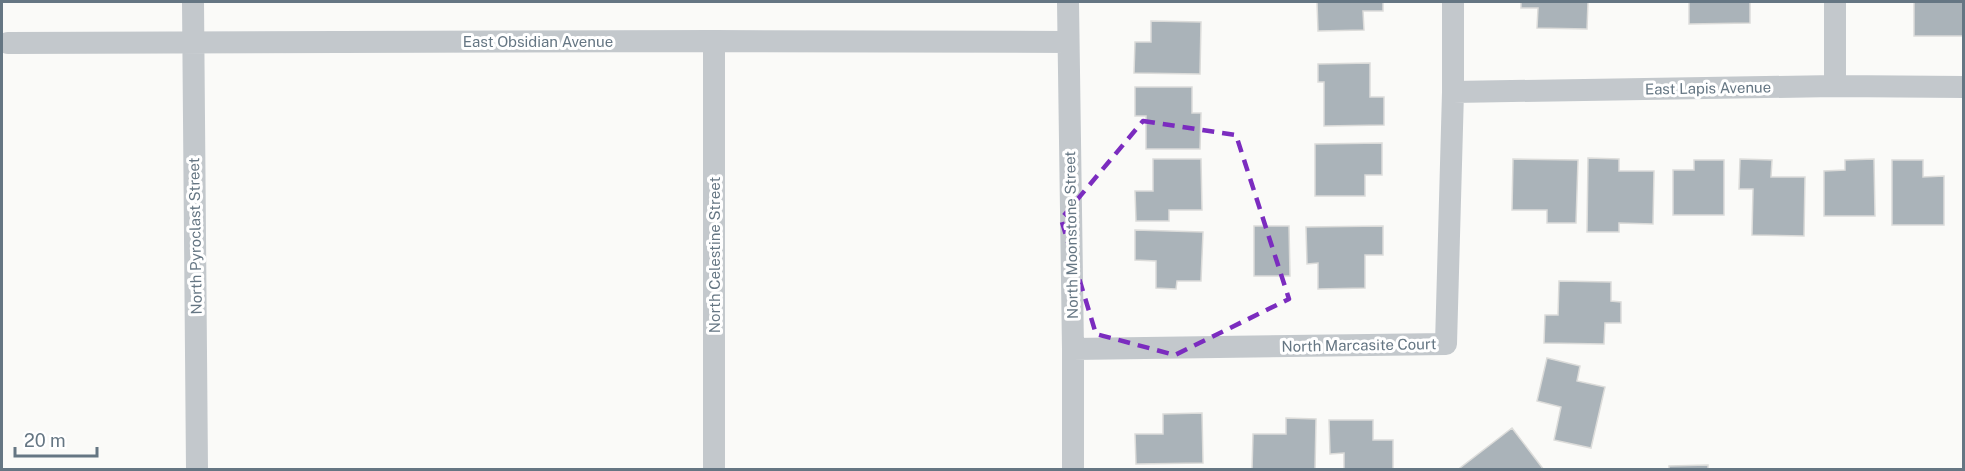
<svg xmlns="http://www.w3.org/2000/svg" width="1965" height="471" font-family="'Public Sans',sans-serif">
	<rect width="100%" height="100%" fill="#fafaf8"/>
	<path fill="#aab3b9" stroke="#dcdcda" stroke-width="1.5" d="M1317 2H1383V11H1363L1364 30 1318 31Z
		M1521 2H1588L1587 29 1537 28 1538 8H1521Z
		M1689 2H1767H1750V23L1689 24Z
		M1914 2H1964V36H1914Z
		M1151 21 1201 22 1200 74 1134 73 1135 42H1151Z
		M1370 63V97H1384V125L1324 126V82H1318V64Z
		M1135 87H1192V113H1201L1200 149H1146V116H1135Z
		M1382 143V175H1365V196H1315V144Z
		M1588 158 1619 159V171H1654L1653 224 1619 223V232H1587Z
		M1153 159H1201L1202 210H1169V221H1136L1135 191H1153Z
		M1513 159 1578 160 1576 223H1547V210H1512Z
		M1740 159 1772 160 1771 177H1805L1804 236 1752 235 1753 189H1739Z
		M1874 159 1875 216H1824V171L1845 170V160Z
		M1694 160H1724V215H1673V170H1694Z
		M1892 160H1923V177L1944 176V225H1892Z
		M1254 226H1289L1290 276H1254Z
		M1383 226V255H1365V288L1318 289V263L1307 264 1306 227Z
		M1135 230 1203 232 1201 281H1177L1176 289 1156 288V261L1135 260Z
		M1559 281 1611 282V301L1621 302V323H1605L1604 344 1544 343 1545 315H1558Z
		M1547 358 1580 366 1577 381 1605 387 1591 448 1554 440 1561 407 1537 401Z
		M1202 413 1203 463 1136 464 1135 434H1163V414Z
		M1286 418 1316 419 1315 470H1252L1253 434H1286Z
		M1329 420H1373V440H1393V470H1344V453L1330 454Z
		M1512 428 1544 470H1461L1460 468Z
		M1708 465V470H1669V466Z"/>
	<g fill="none" stroke-linecap="round" stroke-linejoin="round">
		<path stroke="#c3c8cc" stroke-width="22" d="M193 2 197 470
			M1068 2 1073 349V470
			M8 43 714 41 1068 42
			M1835 86V2
			M1453 92 1835 86 1964 87
			M1073 349 1446 344 1453 92V2
			M714 470V41"/>
	</g>
	<path fill="none" stroke="#7b2cbf" stroke-width="4.5" stroke-dasharray="12 8" stroke-linejoin="round" d="M1143 121 1236 135 1289 299 1175 355 1096 334 1061 219Z"/>
	<g text-anchor="middle" dominant-baseline="central" stroke-width="6" stroke-linejoin="round" paint-order="stroke">
		<g font-size="15" fill="#657683" stroke="#fff">
			<text x="538" y="41">East Obsidian Avenue</text>
			<text transform="translate(1708 88) rotate(-1)">East Lapis Avenue</text>
			<text transform="translate(1071 235) rotate(-91)">North Moonstone Street</text>
			<text transform="translate(195 236) rotate(-91)">North Pyroclast Street</text>
			<text transform="translate(714 255) rotate(-90)">North Celestine Street</text>
			<text transform="translate(1359 345) rotate(-1)">North Marcasite Court</text>
		</g>
	</g>
	<rect width="1965" height="471" fill="none" stroke="#657683" stroke-width="6"/>
	<path d="M15 447v9h82v-9" fill="none" stroke="#657683" stroke-width="3"/>
	<text x="24" y="447" font-size="18" fill="#657683" stroke="#ffffff" stroke-width="4.5" paint-order="stroke">20 m</text>
</svg>
